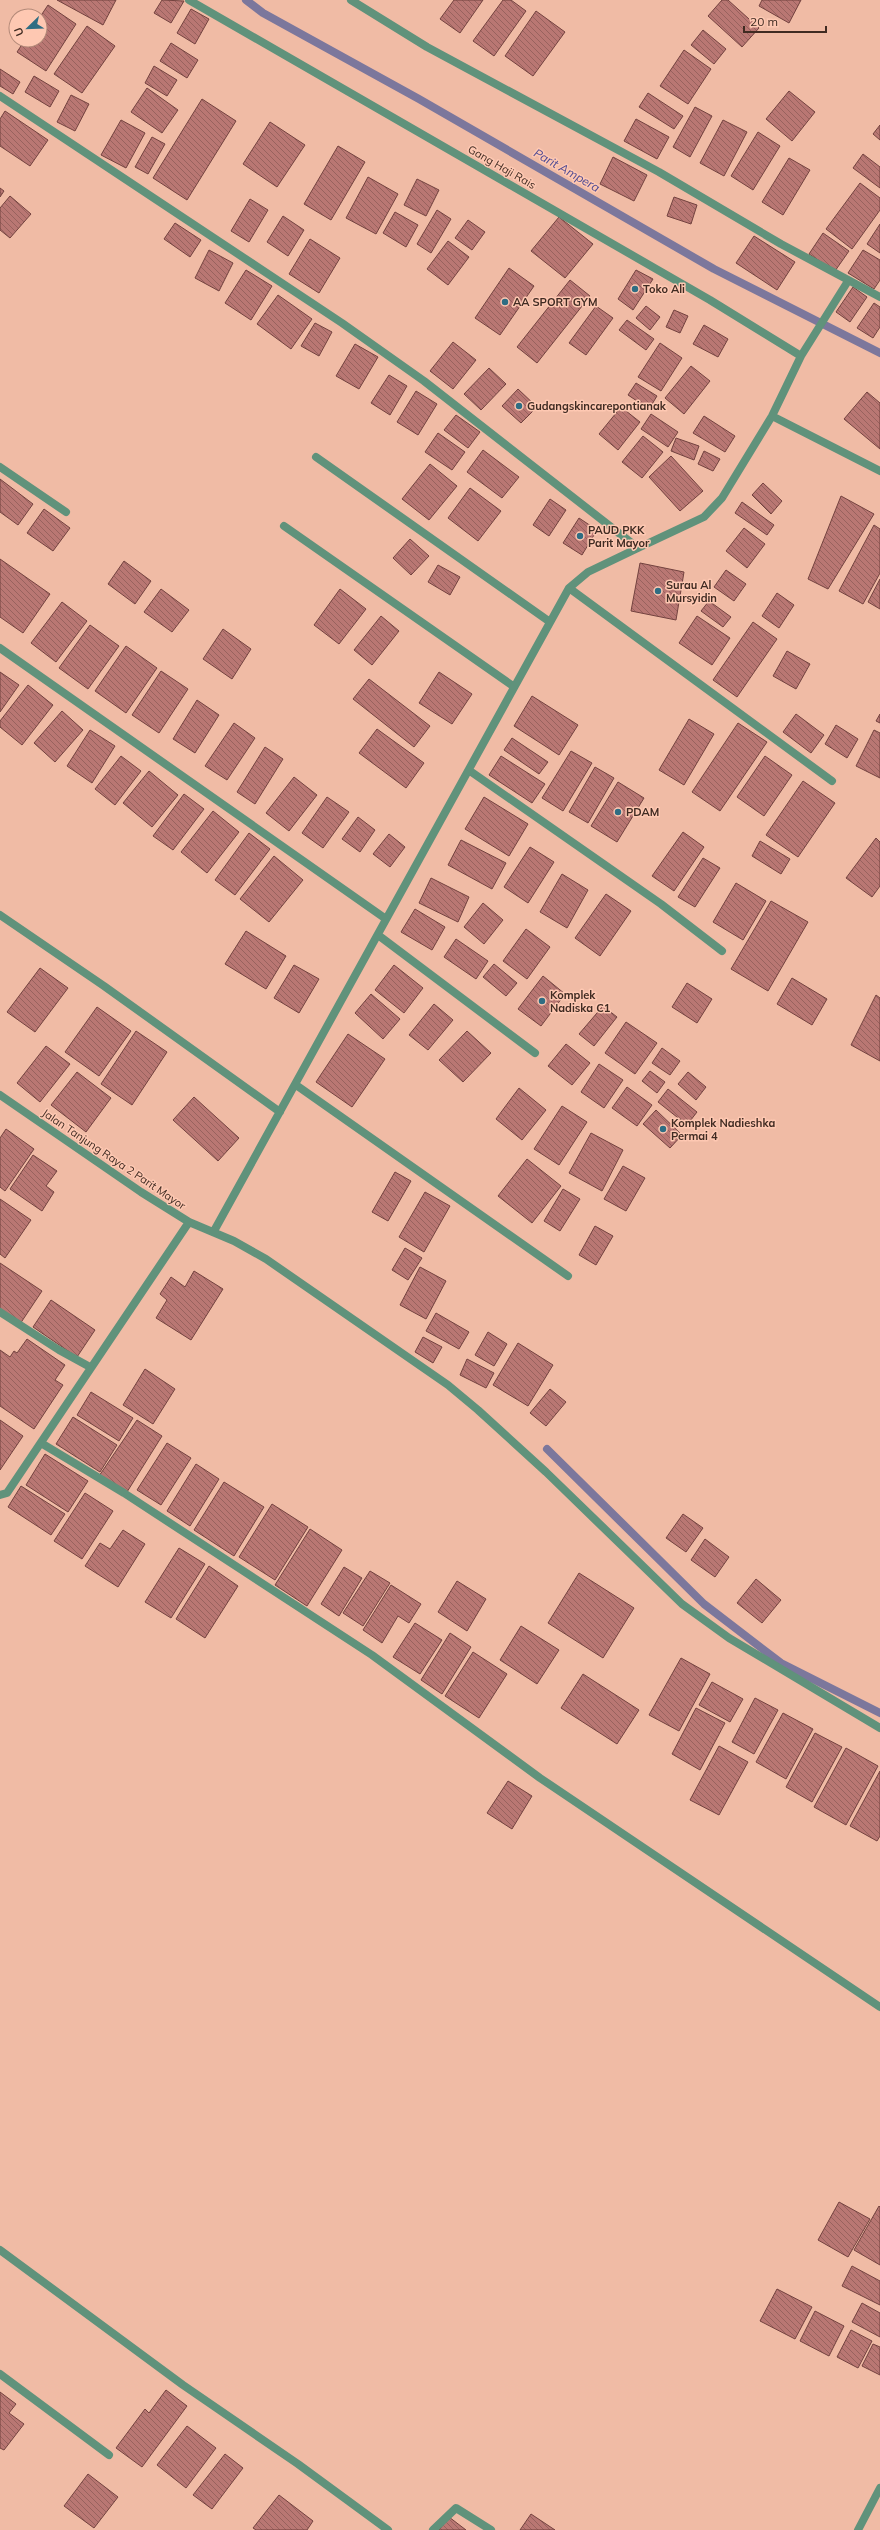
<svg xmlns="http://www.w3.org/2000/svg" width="880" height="2530" font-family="Mulish,sans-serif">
	<defs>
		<pattern id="building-back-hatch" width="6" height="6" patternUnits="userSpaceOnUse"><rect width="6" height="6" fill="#b97773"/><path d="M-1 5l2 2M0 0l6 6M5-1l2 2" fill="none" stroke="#98625e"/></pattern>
	</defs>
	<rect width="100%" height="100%" fill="#f0bba5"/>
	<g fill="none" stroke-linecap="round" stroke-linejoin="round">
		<path stroke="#7c779c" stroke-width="8" d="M246 0 263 13 419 99 714 269 880 353
			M547 1449 704 1604 781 1663 880 1713"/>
	</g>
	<path fill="url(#building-back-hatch)" stroke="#73423f" d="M57 0H116L103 25Z
		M162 0 184 1 171 23 154 13Z
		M454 0H483L460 33 440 19Z
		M503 0H511L526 11 494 56 473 41Z
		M722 0H728L759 28 742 47 708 16Z
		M762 0H801L789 23 759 6Z
		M48 5 76 24 46 71 17 52 25 40H40V17Z
		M191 9 209 19 195 44 177 33Z
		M536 11 565 32 533 76 505 56Z
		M87 26 115 46 82 93 54 74Z
		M703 30 726 49 714 64 691 45Z
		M171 43 198 60 187 78 160 61Z
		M684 50 711 69 688 104 660 86Z
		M154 66 177 80 167 96 145 83Z
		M0 69 20 82 13 94 0 86Z
		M34 76 59 91 50 107 25 92Z
		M147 88 178 110 162 133 131 112Z
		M789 91 815 112 792 141 766 119Z
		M648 93 683 116 674 129 639 107Z
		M71 95 89 104 75 131 57 122Z
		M202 99 236 121 187 200 153 178Z
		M695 107 712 116 690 157 673 147Z
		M5 111 48 140 30 166 0 146V119Z
		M636 119 669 137 657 159 624 141Z
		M121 120 145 133 126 168 101 155Z
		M723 120 747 132 724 176 700 163Z
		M270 122 305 145 277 187 243 164Z
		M880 125V140L873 134Z
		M758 132 780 146 753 190 731 176Z
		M152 137 165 144 148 174 135 167Z
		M338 146 365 162 331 220 304 204Z
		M863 154 880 167V188L853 168Z
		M613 157 647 175 634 201 600 184Z
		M789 158 810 170 783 215 762 202Z
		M368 177 398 194 376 234 346 218Z
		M417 179 439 190 426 216 404 205Z
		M860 183 880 198V210L852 249 826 229Z
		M0 188 4 191 0 197Z
		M10 196 31 214 10 238 0 230V208Z
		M674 197 697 205 691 224 667 216Z
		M250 199 268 210 249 242 231 231Z
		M437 210 451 219 431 253 417 244Z
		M395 212 418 225 406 247 383 233Z
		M283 216 304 230 288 256 267 242Z
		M559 217 593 244 565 278 531 251Z
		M468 220 485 232 472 250 455 238Z
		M175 223 201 240 190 257 164 239Z
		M880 224V253L867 244Z
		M823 233 849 251 835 271 809 254Z
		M754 236 795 262 777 290 736 263Z
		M310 239 340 258 319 293 289 274Z
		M448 241 469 257 448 285 427 269Z
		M209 250 233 263 219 291 195 278Z
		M863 250 880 260V280L874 289 848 273Z
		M509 268 534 286 500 335 475 318Z
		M246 270 272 286 251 320 225 303Z
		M636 270 653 279 633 310 618 299Z
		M570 280 590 296 537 363 517 347Z
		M853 287 867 297 850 322 836 312Z
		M278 295 312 319 291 349 257 324Z
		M874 303 880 307V327L873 338 857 328Z
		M596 306 613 318 586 355 569 343Z
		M646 306 660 317 650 330 636 318Z
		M674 310 688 316 680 333 666 327Z
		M627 320 654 339 646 350 619 330Z
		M315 323 332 332 319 356 301 346Z
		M704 325 728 339 718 357 693 344Z
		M453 342 476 360 453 389 430 371Z
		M660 343 682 358 661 391 638 377Z
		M355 344 378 357 359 389 336 376Z
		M691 366 710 381 684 414 665 398Z
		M489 368 506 384 481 410 464 394Z
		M389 375 407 386 390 415 371 403Z
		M636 383 657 396 649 409 628 395Z
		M518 389 537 407 521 423 502 406Z
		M416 391 437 404 418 435 397 422Z
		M867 392 880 403V449L844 419Z
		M621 407 640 422 618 450 599 434Z
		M651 414 678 432 668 447 641 429Z
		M456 415 480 432 468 448 444 430Z
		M704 416 735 436 725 452 693 433Z
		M438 433 465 452 452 470 425 452Z
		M643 436 663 452 642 478 622 462Z
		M676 438 699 446 694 460 671 451Z
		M483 450 519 477 502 498 467 472Z
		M704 451 720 459 713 471 698 464Z
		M671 456 703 491 680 511 649 477Z
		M430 464 457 486 429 520 402 499Z
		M0 479 33 504 18 525 0 512Z
		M763 483 782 501 771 514 752 495Z
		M470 488 501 511 478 541 448 518Z
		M841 496 874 514 828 589 808 579Z
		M550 499 566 510 549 536 533 525Z
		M742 502 774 525 767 535 735 513Z
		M44 509 70 528 53 551 27 533Z
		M579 518 597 530 582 555 563 543Z
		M874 525 880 529V573L863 604 839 591Z
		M744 528 765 544 747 568 726 551Z
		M410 539 429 556 411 575 393 558Z
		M0 559 50 594 23 633 0 617Z
		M124 561 151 581 135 604 108 584Z
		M640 563 684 572 676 620 631 611Z
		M438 565 460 577 450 595 428 582Z
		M726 570 746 584 734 601 714 587Z
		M880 579V609L868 602Z
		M161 589 189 610 172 632 144 612Z
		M340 589 366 609 339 644 314 625Z
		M777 593 794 605 779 628 762 616Z
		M709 601 731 617 723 627 701 611Z
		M62 602 87 621 56 662 31 643Z
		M381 616 399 631 372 665 354 650Z
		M697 616 730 638 712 665 679 643Z
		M753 622 777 639 737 697 713 680Z
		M90 625 119 646 88 689 59 668Z
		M223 629 251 649 232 679 203 659Z
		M126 646 157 668 126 713 95 691Z
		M787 651 810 664 796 689 773 676Z
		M161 671 188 689 159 733 132 715Z
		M0 672 19 685 0 712Z
		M439 672 472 694 452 724 419 703Z
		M369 679 430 726 414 747 353 699Z
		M28 685 53 705 22 745 0 727V721Z
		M532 696 578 725 559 755 514 726Z
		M197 700 219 715 195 753 173 739Z
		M62 711 83 730 55 762 34 743Z
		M796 714 824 735 811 753 783 732Z
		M880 714V723L876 721Z
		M689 719 714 734 684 785 659 770Z
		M234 723 255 738 227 780 205 766Z
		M738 723 767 742 720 811 692 792Z
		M836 725 858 739 847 758 825 744Z
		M377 729 424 763 406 788 359 753Z
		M90 730 115 746 92 783 67 766Z
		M874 730 880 733V778L856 766Z
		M512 738 548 762 539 774 504 750Z
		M265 747 283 759 255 804 237 792Z
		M571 751 592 763 563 811 542 798Z
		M121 756 141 771 115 805 95 789Z
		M501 756 545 784 532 803 489 775Z
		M765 756 792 775 764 816 737 797Z
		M595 767 614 778 588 823 569 812Z
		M149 771 178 795 152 827 123 803Z
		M294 777 317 795 289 831 266 813Z
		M803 781 835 803 798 857 766 835Z
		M618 782 644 798 617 842 591 826Z
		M184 794 204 809 173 850 153 836Z
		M327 797 349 812 323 848 302 833Z
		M484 797 528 824 509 856 465 829Z
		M213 811 239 832 207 873 181 852Z
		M358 817 375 830 360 852 342 839Z
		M683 832 704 847 674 891 652 876Z
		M249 833 270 849 235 895 215 880Z
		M389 834 405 847 390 867 373 854Z
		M876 838 880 842V886L872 897 846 878Z
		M461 840 506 863 492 889 448 865Z
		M760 841 790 859 781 874 752 856Z
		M530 847 554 862 528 903 504 887Z
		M274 856 303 880 269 922 240 899Z
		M703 858 720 868 695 907 678 897Z
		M562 874 588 890 567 928 540 912Z
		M431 878 469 897 458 922 419 903Z
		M736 883 766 901 743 940 713 922Z
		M606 894 631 911 600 956 575 938Z
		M771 901 808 922 768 991 731 969Z
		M483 903 503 920 484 944 464 927Z
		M415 909 445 927 432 950 401 932Z
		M526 929 550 947 527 979 503 961Z
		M246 931 286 956 266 989 225 964Z
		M456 939 488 961 476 979 444 957Z
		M494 964 517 983 506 996 483 977Z
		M294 965 319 979 299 1013 274 998Z
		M394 965 423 988 404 1013 375 990Z
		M40 968 68 988 35 1032 7 1012Z
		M543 976 565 994 541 1026 518 1009Z
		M792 978 827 999 812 1025 777 1004Z
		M687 983 712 999 697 1023 672 1007Z
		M371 994 400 1019 383 1039 355 1013Z
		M876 995 880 998V1061L851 1045Z
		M434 1004 453 1020 428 1050 409 1035Z
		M603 1006 617 1017 594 1046 579 1034Z
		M97 1007 131 1031 99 1076 65 1052Z
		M626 1022 657 1043 635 1074 605 1053Z
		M136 1031 167 1052 132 1105 101 1084Z
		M467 1031 491 1053 463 1082 439 1060Z
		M348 1034 385 1059 352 1107 316 1082Z
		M566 1044 590 1063 572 1085 548 1066Z
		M46 1046 70 1064 40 1102 17 1083Z
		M662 1048 680 1061 670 1075 652 1063Z
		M599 1064 623 1080 604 1108 581 1092Z
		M650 1071 665 1082 657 1093 642 1081Z
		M77 1072 111 1098 86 1132 51 1105Z
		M688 1072 706 1087 696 1100 678 1084Z
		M627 1087 652 1105 637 1126 612 1108Z
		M519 1088 546 1110 522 1140 496 1119Z
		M668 1089 697 1112 687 1125 658 1102Z
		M194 1097 239 1138 218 1161 173 1120Z
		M562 1106 587 1122 559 1165 534 1149Z
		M656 1110 682 1135 670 1148 643 1124Z
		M6 1129 34 1149 5 1191 0 1187V1138Z
		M591 1133 623 1150 602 1191 569 1173Z
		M33 1155 57 1171 46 1186 54 1192 42 1211 10 1189Z
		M527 1159 561 1186 532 1223 498 1196Z
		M623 1166 645 1178 626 1211 604 1199Z
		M395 1172 411 1181 388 1221 372 1212Z
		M563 1189 580 1199 560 1231 544 1221Z
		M425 1192 450 1206 424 1252 399 1237Z
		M0 1199 31 1220 5 1258 0 1254Z
		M595 1226 613 1236 596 1265 579 1255Z
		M405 1248 422 1258 408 1280 392 1270Z
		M0 1263 42 1291 20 1324 0 1310Z
		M420 1267 446 1281 426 1319 400 1305Z
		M194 1271 223 1289 191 1340 156 1318 167 1300 160 1294 171 1277 185 1287Z
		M51 1300 95 1330 77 1357 33 1327Z
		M436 1313 469 1332 459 1349 426 1331Z
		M488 1332 507 1344 494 1366 475 1355Z
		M423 1337 442 1347 433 1363 415 1352Z
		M27 1339 65 1365 55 1380 63 1385 34 1429 0 1406V1350L10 1357 14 1351 17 1353Z
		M518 1343 553 1365 528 1406 493 1385Z
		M467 1359 494 1373 486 1388 460 1375Z
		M145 1369 175 1389 153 1424 123 1405Z
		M550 1389 566 1402 546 1426 530 1413Z
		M91 1392 133 1418 119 1441 77 1415Z
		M73 1417 117 1445 100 1472 56 1444Z
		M0 1420 23 1436 0 1470Z
		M137 1420 162 1436 127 1492 99 1476Z
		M167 1443 191 1458 161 1505 137 1490Z
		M45 1454 88 1481 68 1512 26 1485Z
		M196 1464 219 1479 190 1526 167 1511Z
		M224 1482 264 1507 234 1556 194 1530Z
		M21 1486 65 1514 51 1535 8 1507Z
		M85 1493 113 1511 82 1559 54 1541Z
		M272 1504 308 1527 275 1580 239 1557Z
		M683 1514 703 1528 686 1552 666 1538Z
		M310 1529 342 1550 307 1606 275 1585Z
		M123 1530 145 1544 118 1587 85 1566 100 1543 110 1549Z
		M705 1539 729 1557 715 1577 691 1560Z
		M179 1548 205 1564 171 1618 145 1602Z
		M209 1566 238 1586 205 1638 176 1619Z
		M344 1567 362 1578 339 1616 321 1604Z
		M370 1571 390 1583 363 1626 343 1613Z
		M579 1573 634 1608 603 1658 548 1623Z
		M756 1579 781 1600 762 1623 737 1603Z
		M457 1581 486 1599 467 1631 438 1612Z
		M391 1585 421 1604 409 1623 398 1616 382 1643 363 1630Z
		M415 1623 442 1640 420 1674 393 1657Z
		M521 1626 559 1650 537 1684 500 1660Z
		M450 1633 471 1647 442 1694 421 1680Z
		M473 1652 507 1674 479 1718 445 1696Z
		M681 1658 710 1674 679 1731 649 1715Z
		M583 1674 639 1710 617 1744 561 1708Z
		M712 1682 743 1699 730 1722 699 1705Z
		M755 1698 778 1710 754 1754 732 1742Z
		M696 1708 725 1723 700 1770 672 1754Z
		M783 1713 813 1729 786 1779 756 1762Z
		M815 1733 842 1747 812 1802 786 1787Z
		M719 1746 748 1762 719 1815 690 1800Z
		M846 1748 878 1766 846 1825 814 1807Z
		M880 1771V1836L877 1841 850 1826Z
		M508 1781 532 1796 512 1829 487 1813Z
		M839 2202 870 2219 848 2257 818 2240Z
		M879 2206 880 2207V2265L854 2250Z
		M852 2266 880 2281V2305L842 2286Z
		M777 2289 812 2307 795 2339 760 2321Z
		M862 2303 880 2313V2337L852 2322Z
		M815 2311 844 2326 829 2356 800 2341Z
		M851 2330 872 2341 858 2368 837 2357Z
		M873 2344 880 2347V2375L862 2366Z
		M166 2390 187 2406 142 2467 116 2448 145 2409 149 2413Z
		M0 2392 16 2404 9 2413 24 2424 4 2450 0 2448Z
		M187 2426 216 2448 186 2488 157 2465Z
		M225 2454 243 2468 212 2509 193 2495Z
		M88 2474 118 2497 94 2528 64 2506Z
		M279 2495 313 2521 307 2530H256L253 2528Z
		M531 2514 555 2530H520Z
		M449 2517 466 2530H439Z"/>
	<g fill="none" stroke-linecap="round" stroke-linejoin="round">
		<path stroke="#60927b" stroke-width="8" d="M189 0 710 300 801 356
			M351 0 427 47 659 172 781 244 880 297
			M0 96 342 323 424 381 638 548 588 572 569 588 214 1231
			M772 416 880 471
			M316 457 550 622
			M0 467 66 512
			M284 526 513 686
			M638 548 704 517 722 498 772 416 801 356 848 281
			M569 588 832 781
			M0 648 386 919
			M470 771 661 904 722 951
			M0 915 104 986 280 1112
			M378 935 535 1053
			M296 1085 568 1276
			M0 1095 141 1192 189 1222 7 1493 0 1495
			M189 1222 234 1241 266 1259 448 1385 478 1410 546 1472 682 1604 729 1638 880 1728
			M0 1312 59 1350 90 1367
			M41 1443 124 1493 372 1655 540 1778 880 2007
			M0 2250 183 2385 298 2464 388 2530
			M0 2374 109 2455
			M433 2530 456 2508 491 2530
			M858 2530 880 2488"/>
	</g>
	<g fill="#2f6d83" stroke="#fec8b2" stroke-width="1.5">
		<circle cx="635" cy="289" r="4"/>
		<circle cx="505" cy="302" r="4"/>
		<circle cx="519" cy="406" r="4"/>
		<circle cx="580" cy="536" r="4"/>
		<circle cx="658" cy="591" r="4"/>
		<circle cx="618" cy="812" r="4"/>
		<circle cx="542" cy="1001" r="4"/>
		<circle cx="663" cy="1129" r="4"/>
	</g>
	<g text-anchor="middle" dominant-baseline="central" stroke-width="3" stroke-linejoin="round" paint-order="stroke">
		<g font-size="11" fill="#402b22" stroke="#fec8b2">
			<text transform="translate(502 167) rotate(30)">Gang Haji Rais</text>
			<text transform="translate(114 1159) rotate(34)">Jalan Tanjung Raya 2 Parit Mayor</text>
		</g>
		<g font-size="11" font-weight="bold" fill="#402b22" stroke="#fec8b2" text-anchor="start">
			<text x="643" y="289">Toko Ali</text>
			<text x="513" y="302">AA SPORT GYM</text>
			<text x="527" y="406">Gudangskincarepontianak</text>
			<text x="588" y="530">PAUD PKK<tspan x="588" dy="13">Parit Mayor</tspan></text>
			<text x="666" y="585">Surau Al<tspan x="666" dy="13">Mursyidin</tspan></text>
			<text x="626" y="812">PDAM</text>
			<text x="550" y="995">Komplek<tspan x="550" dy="13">Nadiska C1</tspan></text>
			<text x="671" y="1123">Komplek Nadieshka<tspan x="671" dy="13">Permai 4</tspan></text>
		</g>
		<g font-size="12" font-style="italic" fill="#4f4b93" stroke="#fec8b2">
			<text transform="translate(567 170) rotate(30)">Parit Ampera</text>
		</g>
	</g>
	<g transform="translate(28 28) rotate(247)"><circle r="19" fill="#fec8b2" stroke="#b28978"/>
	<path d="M0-3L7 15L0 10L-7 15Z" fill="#2f6d83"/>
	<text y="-6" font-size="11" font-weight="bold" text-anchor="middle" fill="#402b22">U</text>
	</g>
	<path d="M744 26v6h82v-6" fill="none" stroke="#402b22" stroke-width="2"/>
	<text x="750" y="26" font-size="12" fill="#402b22" stroke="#fec8b2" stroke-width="3" paint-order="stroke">20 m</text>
</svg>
